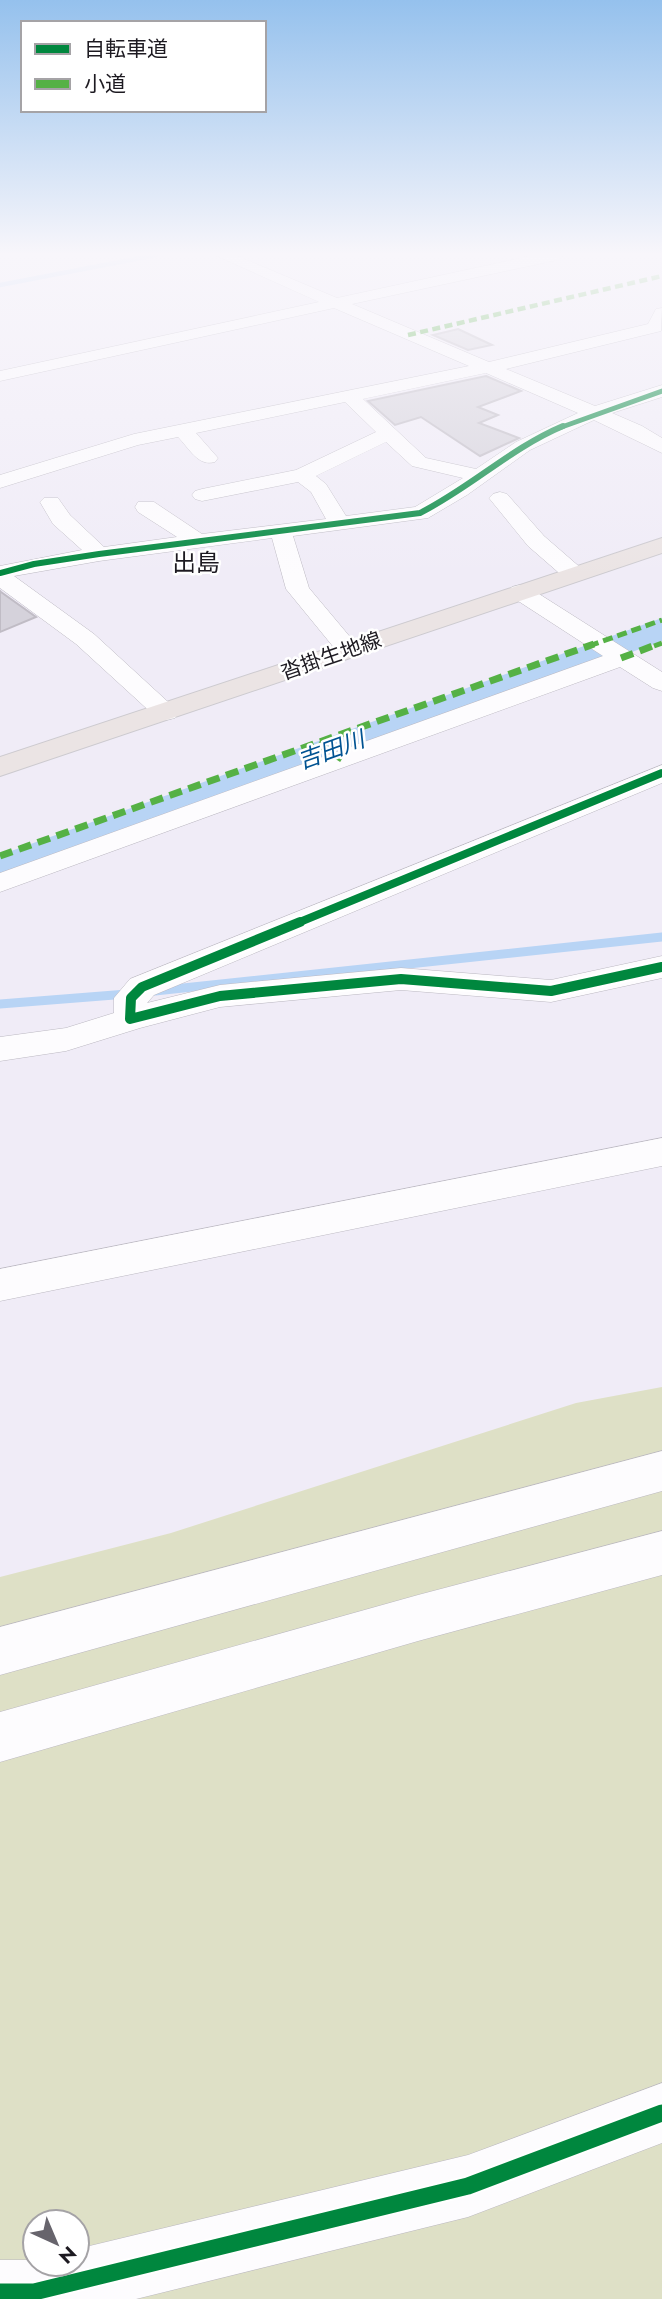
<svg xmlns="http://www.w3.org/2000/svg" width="662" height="2299" font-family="Jost,'Noto Sans JP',sans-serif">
	<rect width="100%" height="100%" fill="#f0ecf7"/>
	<path fill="#dee0c6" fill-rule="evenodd" d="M662 1387V2299H0V1577L171 1533 576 1403ZM35 2222H77V2264H35Z"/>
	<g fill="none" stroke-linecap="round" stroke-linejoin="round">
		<path stroke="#b8d4f5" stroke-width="4.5" d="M0 285 156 255"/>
		<path stroke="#b8d4f5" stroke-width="9" d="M155 991 662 937
			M0 1004 127 994"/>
		<path fill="#b8d4f5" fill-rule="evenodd" d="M662 618V641L0 883V855Z"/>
	</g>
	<path fill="#d5d2db" stroke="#c0bcc5" stroke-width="2" d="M458 329 492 345 468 350 433 335Z
		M486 376 521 391 478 407 498 415 479 423 519 438 480 456 421 417 395 425 368 401Z
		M0 591 1 592 36 617 0 632Z"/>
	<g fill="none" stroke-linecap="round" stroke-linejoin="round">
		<g stroke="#bbb8c1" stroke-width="1">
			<path id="minor" d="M215 255H235L337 298 535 255H564L557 260 352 304 489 362 648 324 656 309 662 308 661 331 506 369 595 406 662 385V397L612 413 642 426 662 438V453L594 420 530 450 467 495 428 518 293 536 309 588 361 650 358 655 349 657 340 655 286 589 272 538 99 561 14 576 94 634 179 712 175 718 166 720 157 718 76 644 0 588V566L82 550 53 524 40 502 44 498H58L70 515 104 547 177 537 138 512 135 507 138 502H154L202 534 326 519 311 492 298 482 202 501 195 499 192 495 195 491 202 489 296 470 376 432 345 402 196 433 218 458 215 462C198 467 189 448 178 437L138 445 0 488V475L134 434 469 366 334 308 0 381V371L319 302ZM486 373 578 413 516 442 476 469 426 458 363 399ZM386 442 412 466 463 478 415 507 346 516 326 484 316 476Z
				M500 492 507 494 544 536 582 569 585 574 582 579H566L528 546 489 498 493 494Z
				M520 585 528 587 662 672V691L653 688 620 667 0 892V873L603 656 512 597 508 592 512 587Z
				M662 765V783L154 995 147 1003 220 985 401 968 551 980 662 956V978L551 1002 401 990 220 1007 140 1028 66 1051 0 1061V1037L66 1028 114 1013V998L130 979Z
				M662 1138V1166L0 1301V1269Z
				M662 1451V1491L0 1675V1627Z
				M662 1531V1575L418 1641 0 1762V1712L418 1595Z
				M662 2083V2143L468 2217 136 2299H0V2260H35V2264H77V2249L468 2155Z"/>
		</g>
		<g stroke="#cccacf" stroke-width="2">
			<path id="major" d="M662 538V553L0 776V757Z"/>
		</g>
		<use href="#minor" fill="#fdfcfe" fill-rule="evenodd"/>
		<use href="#major" fill="#ebe4e4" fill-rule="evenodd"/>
		<path stroke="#55b145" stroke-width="4.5" stroke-dasharray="8 4.5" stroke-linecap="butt" d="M408 335 662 276"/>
		<path stroke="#55b145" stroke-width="5" stroke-dasharray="10 5" stroke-linecap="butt" d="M589 646 662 620
			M654 646 662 643"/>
		<path stroke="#55b145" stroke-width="7" stroke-dasharray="13 7" stroke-linecap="butt" d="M621 658 658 644
			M318 744 342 759
			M0 856 594 644"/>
		<g stroke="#fff" stroke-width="7">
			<path id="cycleway-far4" d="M559 428 662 391"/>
		</g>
		<g stroke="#fff" stroke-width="9">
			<path id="cycleway-far3" d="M0 573 34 564 99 554 420 513C470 488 511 448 563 426"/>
		</g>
		<g stroke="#fff" stroke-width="11">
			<path id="cycleway-far2" d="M295 924 662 773"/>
		</g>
		<g stroke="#fff" stroke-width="15">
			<path id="cycleway-far1" d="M300 922 142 987 131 998 130 1019 220 996 401 979 551 991 662 967"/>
		</g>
		<g stroke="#fff" stroke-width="21">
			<path id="cycleway" d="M0 2292H34L468 2186 662 2113"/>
		</g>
		<use href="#cycleway-far4" stroke="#00873e" stroke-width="5"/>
		<use href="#cycleway-far3" stroke="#00873e" stroke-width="6"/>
		<use href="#cycleway-far2" stroke="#00873e" stroke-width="8"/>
		<use href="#cycleway-far1" stroke="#00873e" stroke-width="10"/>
		<use href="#cycleway" stroke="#00873e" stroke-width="17"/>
	</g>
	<linearGradient id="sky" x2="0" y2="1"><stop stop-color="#95c1ed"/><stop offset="0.44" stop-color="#f8f6fb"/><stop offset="1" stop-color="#f8f6fb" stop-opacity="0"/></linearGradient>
	<rect width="662" height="577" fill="url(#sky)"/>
	<g text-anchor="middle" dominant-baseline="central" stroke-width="5" stroke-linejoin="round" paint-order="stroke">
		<g font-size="21" fill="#1d1a21" stroke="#fff">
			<text transform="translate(331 656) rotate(-19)">沓掛生地線</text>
		</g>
		<g font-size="23" font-style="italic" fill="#005392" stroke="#fff">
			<text transform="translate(331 750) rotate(-20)">吉田川</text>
		</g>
		<g font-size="24" fill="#1d1a21" stroke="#fff">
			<text x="196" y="562">出島</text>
		</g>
	</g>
	<rect x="21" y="21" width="245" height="91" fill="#ffffff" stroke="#a5a3a6" stroke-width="2"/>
	<rect x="35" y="44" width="35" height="10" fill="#00873e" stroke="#a5a3a6" stroke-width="2"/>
	<text x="84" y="56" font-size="21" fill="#1d1a21">自転車道</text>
	<rect x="35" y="79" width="35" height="10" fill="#55b145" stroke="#a5a3a6" stroke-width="2"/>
	<text x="84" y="91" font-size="21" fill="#1d1a21">小道</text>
	<g transform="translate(56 2243) rotate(136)"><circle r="33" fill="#ffffff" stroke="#a5a3a6" stroke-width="2"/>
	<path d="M0-5L12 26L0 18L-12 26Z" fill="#67646c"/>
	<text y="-10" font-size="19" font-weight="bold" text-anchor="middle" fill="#1d1a21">N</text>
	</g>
</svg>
